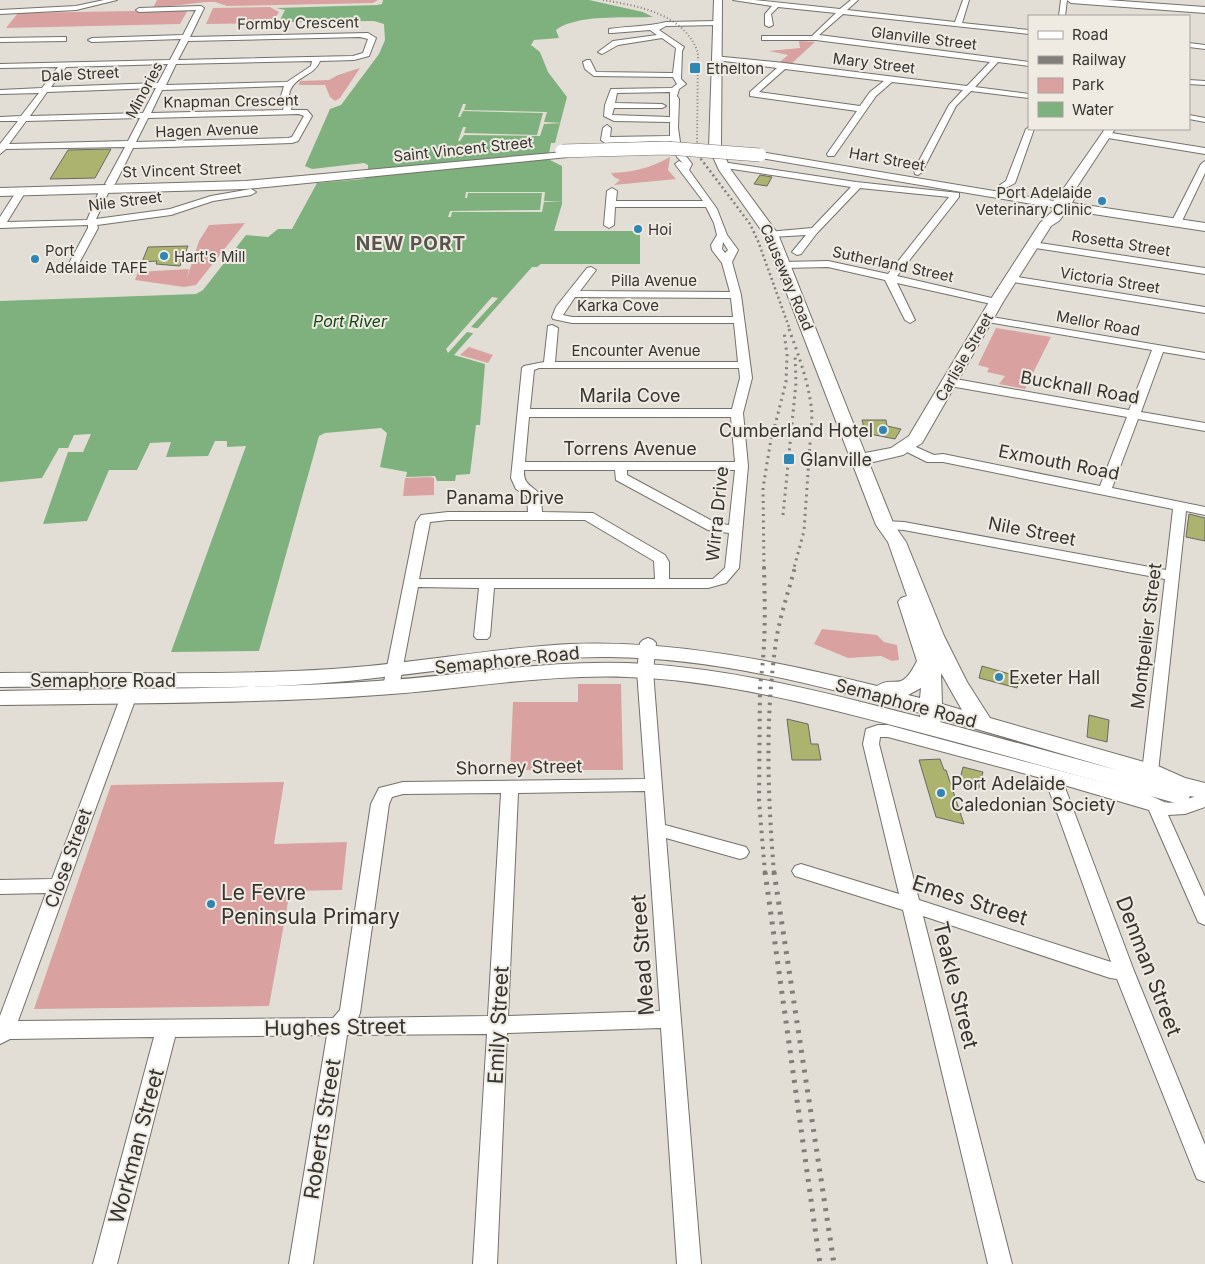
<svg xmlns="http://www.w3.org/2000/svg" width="1205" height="1264" font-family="Inter,sans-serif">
	<rect width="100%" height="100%" fill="#e2ded6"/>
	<path fill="#d9a2a0" d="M157 0H378L373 3 227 6 215 2H206L153 8Z
		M270 7 279 12 272 23 206 24 213 8Z
		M188 10 180 24 6 28 18 13Z
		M799 41 815 42 791 64 780 62 788 55 769 51 800 48Z
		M360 68 340 98 335 101 330 97 325 85H299L300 81 329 80 338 75Z
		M670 157 668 170 676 179 614 185 620 180 614 177 611 173C633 172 651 168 670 157Z
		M245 223 196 285 184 287 135 280 138 272 189 269 187 278 199 241 209 225Z
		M996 328 1051 337 1025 389 999 384 1005 376 987 372 989 368 978 365Z
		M469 347 493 355 488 363 460 355Z
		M430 477 434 478V495L403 496 405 478Z
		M822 629 877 635 884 642 897 645 899 660 892 661 881 656 848 658 814 644Z
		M578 684H621L623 770H510L513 702H578Z
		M284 782 274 844 347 842 342 890 290 891 269 1006 34 1009 111 785Z"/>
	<path fill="#7fb17e" d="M383 0H589L643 12 653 17C627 18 576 14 556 30L559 38 534 40 531 45 540 52 548 72 567 97 555 143H551L548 159 562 166V204L554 231H640V264H541L537 267H532L454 355 485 364 480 425H476L470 474 456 475 455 481H437L435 476 406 477 407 472 380 467 387 433 381 428 325 433 319 436 259 651 171 652 246 446 227 447V441H215L208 456 166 457 171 442 150 443 137 470H109L87 521 43 524 68 452H83L91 434 74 435 68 448H59L42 478 0 482V301L196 294 203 290 246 235 268 237 278 229H292L317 183 363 179 368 177V165L364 163 312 169 305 166 330 109 341 105 379 54 385 40 384 24 374 21 283 22 280 20 285 10 276 8 377 5 382 4Z"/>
	<path fill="#e2ded6" d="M463 104H466L464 110 547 112 544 122 563 123 544 124 540 136 464 135 460 141H458L463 127H466L464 133 537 135 543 113 463 111 460 117H458Z
		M466 192H545L544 201H563L544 202 542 212H452L451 217H448L450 211 540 210 542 193H468L467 198H465Z
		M492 297 498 298 471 327 480 329 476 334 467 332 448 353 446 349Z"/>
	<path fill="#abb36f" stroke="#696a63" d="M111 149 95 178 50 179 68 150Z
		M760 175 772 177 767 186 754 184Z
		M188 246 180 266 156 264 157 261 142 262 148 247Z
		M862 420H886L887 426 901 429 895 439 870 434 865 432Z
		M1189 514 1205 518V541L1186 537Z
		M982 666 1020 677 1017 688 979 678Z
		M1089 715 1109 720 1107 742 1087 737Z
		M787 719 808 724 811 744H818L821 760H792Z
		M940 759 944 770H946L964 824 936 817 919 760Z
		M963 767 983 772 979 788 959 783Z"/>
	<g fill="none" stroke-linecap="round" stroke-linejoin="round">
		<g stroke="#74716a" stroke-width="2">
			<path id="street" d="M104 0H117L76 10 0 14V10L76 6Z
				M733 0H754L840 9 851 0H858L847 10 955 22 963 0H969L962 23 1029 30V34L843 14 819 35 1029 62V66L998 62 975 87 1029 94V98L971 91 956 106 922 172 918 175 915 174 914 170 949 105 963 90 892 82 876 96 834 156H828L827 154 857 111 750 96V92L777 68 717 60H714V56L784 63 967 86 990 62 816 40H762V36H812L836 13 778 7 771 14 773 25 769 27 765 25V14L772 6ZM785 69 884 81 870 92 860 106 759 92Z
				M1061 0H1067L1065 16H1059Z
				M201 6 204 8 190 37 368 33 376 38 369 56 354 60 320 61C314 77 292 76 289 95L293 99 291 110H307L312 116 298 141 292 143 133 148 115 184 110 187 105 184 125 147 6 149 0 154V144L18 121H0V117L21 116 39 93 0 94V90L42 88 58 67 0 68V64L170 60 181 39 92 42 88 40 92 38 183 35 196 10 139 12 136 10 139 8ZM360 37 368 39 363 53 353 56 178 60 188 41ZM312 61 311 66 287 82 166 85 176 64ZM168 64 158 83 51 87 66 67ZM284 86 281 96 285 100 283 110 151 113 162 90ZM156 88 143 113 30 116 47 92ZM299 114 304 116 292 137 288 138 136 142 148 118ZM140 118 128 141 9 144 26 121Z
				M666 22 717 21 721 23 717 25 666 26 659 30 684 47 682 51 681 79 686 84 679 89 677 96 679 99 678 128 680 142 686 156 692 164 689 170 717 209 727 235 738 250 732 262 741 295 752 378 743 413 748 466 739 568 726 583 708 588H494L490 636 487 639H477L474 636 479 588 418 587 399 687 397 691 391 692 385 691 383 687 416 522 421 515 448 512H528L527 496 516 489 511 478 522 368 524 366 544 362 548 326 552 325 558 328 555 362H738L734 323H572L553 319 552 317 556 307 587 268 591 267 596 270 580 291 730 292 722 263 712 250 711 245 717 235 714 223 706 207H615L614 225 609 228 604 225 607 191 612 188 617 191 616 201H703L675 164 679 161 683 163 677 157 671 141 605 143 601 140 603 128 607 125 611 128 610 137 670 136V122L614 121 604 116 605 105 611 89 672 88 677 84 673 77 594 76 585 69 583 62 587 60H590L596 72 673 73 676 48 662 38 618 45 602 54 598 52 613 41 657 35 650 30 612 33H609V29C628 26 647 27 666 22ZM670 92V117L612 115 614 108H662L666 106 662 104 615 103 617 93ZM723 242 728 250 725 253 722 249ZM575 297 731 298 733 317H572L563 315ZM539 368H739L740 378 732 409H530L534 370ZM529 417H731L735 462H525ZM524 470H615L616 480 708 530 729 533 725 568 713 579H669V562L665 555 593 513 542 512 541 495C532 485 523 485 524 470ZM627 470H735L729 525 716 523 627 475ZM448 520H585L654 561 655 579H419L430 522Z
				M63 37H66V41L0 42V38Z
				M1189 43 1205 45V49L1189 47Z
				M1189 80 1205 81V85L1189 84Z
				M1189 115 1205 118V122L1189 119Z
				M1029 127V129H1034L1015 183 1008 187H1002L1000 185 1006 181 1026 129Z
				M1105 132 1205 148V154L1102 137 1101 135Z
				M1205 161V173L1181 223 1176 226 1173 225 1171 223 1201 164Z
				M722 162 856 182 959 193V197L897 276 996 299 1001 302 996 305 897 283 915 320 910 323 905 320 885 280 828 267 783 268 778 265 783 262 828 261 888 274 949 197 860 188 817 233 801 254 797 255 792 252 806 235 771 237 766 234 768 232 812 228 851 187 719 167 718 165Z
				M105 186 110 189 96 219 170 209 211 196 251 189 256 192 251 195 213 201 171 215 97 225 98 228 77 267 72 270 67 267 88 228V225L0 228V217L18 189H24L26 191 7 222 87 220 100 189Z
				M1033 242 1205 268V274L1029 247V243Z
				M1011 276 1205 307V313L1007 281 1006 279Z
				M986 316 1205 353V359L1163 352 1141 412 1205 423V431L1138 419 1112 488 1205 507V515L1186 511 1158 772 1156 776 1150 778 1144 776 1142 772 1165 579 904 530 885 529 878 525 885 521 904 522 1166 570 1173 509 943 462H927L903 450 901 447 907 443 934 455 943 454 1100 486 1127 417 950 386 944 382 950 378 1129 410 1152 350 982 321 981 319Z
				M648 638 653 640 656 643 653 671 665 825 746 847 749 852 746 857 740 859 666 838 701 1264H677L661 1028 507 1033 497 1264H473L487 1034 347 1035 313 1264H289L327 1035 175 1037 117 1264H93L154 1037 10 1039 0 1044V1016L46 893 0 894V880L52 879 127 680 133 679 139 680 141 684 18 1021 333 1018 340 1010 371 804 379 788 403 782 645 779 637 671 640 643 643 640ZM645 791 660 1011 508 1016 518 793ZM501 793 488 1016 358 1018 360 1013 389 804 392 797 403 794Z
				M878 725H888C973 748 1058 770 1143 793 1150 795 1157 799 1164 802 1179 806 1193 793 1205 797V807L1185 814 1168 815 1205 897V925L1198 922 1196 917 1149 810 1064 785 1134 971 1205 1145V1182L1197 1179 1194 1172 1117 979 1110 978 923 916 1012 1264H988L903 910 795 876 792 871 795 866 801 864 899 894 863 744 866 729ZM880 737H888L1045 779 1111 962 919 900 879 744Z"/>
		</g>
		<g stroke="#74716a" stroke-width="2">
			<path id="secondary" d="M714 0H722L721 148 731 170 778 234 865 453 891 448 909 436 989 302 1040 223 1056 208 760 158 756 157 754 155 756 153 760 152 1054 201 1052 198 1060 189 1064 188 1105 129H1115L1075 190 1077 193 1072 203 1205 223V231L1067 210 1059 221 1051 226 1003 302 922 443 903 455 869 463 894 525 906 542 944 636 967 682 990 718 1158 766 1185 778 1205 783V799L1190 796 1187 802 1179 804C1089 779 998 753 907 729 822 707 736 684 648 678 558 671 468 689 378 695 253 704 126 703 0 705V691C126 688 252 690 377 681 467 675 556 658 646 664 739 670 831 694 920 717V713C819 685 715 658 609 657 504 656 399 680 294 685 196 690 98 686 0 687V673C111 672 222 676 332 669 412 664 491 648 570 644 674 640 777 661 877 686 896 674 900 695 917 661L898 602 901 598 907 596 888 542 876 525 764 234 719 170 709 148ZM941 673 962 710 942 704ZM921 688 920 698 908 695ZM942 719 956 723 1117 770 940 722Z
				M1067 0H1107L1205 7V13L1071 3Z
				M564 152 570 155 568 157 246 189 0 196V188L246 181Z"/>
		</g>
		<use href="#street" fill="#fff" fill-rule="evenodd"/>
		<use href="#secondary" fill="#fff" fill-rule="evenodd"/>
		<path stroke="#817e79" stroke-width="2" stroke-dasharray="1 2.5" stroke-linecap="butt" d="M603 0C639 6 685 14 698 53L697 145"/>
		<path stroke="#817e79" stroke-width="2.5" stroke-dasharray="2 3" stroke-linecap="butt" d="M697 144 701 159 750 224 758 241 790 330"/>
		<path stroke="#817e79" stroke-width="3" stroke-dasharray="2 4.5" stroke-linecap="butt" d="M789 329C799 357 810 385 812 415L804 531 794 568
			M783 515 796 383 795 355
			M764 568 763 488 770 445 786 382 787 355 784 332"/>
		<path stroke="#817e79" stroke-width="4" stroke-dasharray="2.5 5.5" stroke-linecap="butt" d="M764 567C765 606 766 646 760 685L759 801 765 873
			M774 873C768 799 765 723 775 649 778 621 788 594 795 567"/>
		<path stroke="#817e79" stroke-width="5" stroke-dasharray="3 7" stroke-linecap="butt" d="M765 872 820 1264
			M774 872 834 1264"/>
		<g stroke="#74716a" stroke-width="14" stroke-linecap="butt">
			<path id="secondary-bridge" d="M562 151 666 148 760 155"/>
		</g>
		<use href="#secondary-bridge" stroke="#fff" stroke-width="13"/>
	</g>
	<g fill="#2f85b4" stroke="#efebe3" stroke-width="2">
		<rect x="689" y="62" width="12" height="12" rx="2.5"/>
		<circle cx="1102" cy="201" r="5"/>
		<circle cx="638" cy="229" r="5"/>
		<circle cx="164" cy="256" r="5"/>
		<circle cx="35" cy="259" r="5"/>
		<circle cx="883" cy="430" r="5"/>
		<rect x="783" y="453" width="12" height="12" rx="2.5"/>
		<circle cx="999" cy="677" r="5"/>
		<circle cx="941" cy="793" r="5"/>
		<circle cx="211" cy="904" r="5"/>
	</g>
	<g text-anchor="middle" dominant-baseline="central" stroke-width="4" stroke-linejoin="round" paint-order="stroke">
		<g font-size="15" fill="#363431" stroke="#efebe3">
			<text transform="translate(298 23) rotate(-1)">Formby Crescent</text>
			<text transform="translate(924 38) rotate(7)">Glanville Street</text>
			<text transform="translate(874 63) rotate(7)">Mary Street</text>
			<text transform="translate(80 74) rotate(-3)">Dale Street</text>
			<text transform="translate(144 90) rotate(-62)">Minories</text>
			<text transform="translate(231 101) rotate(-1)">Knapman Crescent</text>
			<text transform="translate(207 130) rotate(-2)">Hagen Avenue</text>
			<text transform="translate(463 149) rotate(-6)">Saint Vincent Street</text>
			<text transform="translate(887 159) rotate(10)">Hart Street</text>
			<text transform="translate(182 170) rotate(-2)">St Vincent Street</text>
			<text transform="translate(125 201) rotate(-7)">Nile Street</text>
			<text transform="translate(1121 243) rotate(9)">Rosetta Street</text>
			<text transform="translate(893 264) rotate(12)">Sutherland Street</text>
			<text transform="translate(787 277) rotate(67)">Causeway Road</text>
			<text x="654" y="280">Pilla Avenue</text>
			<text transform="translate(1110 280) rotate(9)">Victoria Street</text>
			<text x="618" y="305">Karka Cove</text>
			<text transform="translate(1098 323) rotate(10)">Mellor Road</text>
			<text x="636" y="350">Encounter Avenue</text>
			<text transform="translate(964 357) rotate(-60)">Carlisle Street</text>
		</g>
		<g font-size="15" fill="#363431" stroke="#efebe3" text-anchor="start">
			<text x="706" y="68">Ethelton</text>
			<text x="1092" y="192" text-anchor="end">Port Adelaide<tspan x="1092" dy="17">Veterinary Clinic</tspan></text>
			<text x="648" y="229">Hoi</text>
			<text x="45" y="250">Port<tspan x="45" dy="17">Adelaide TAFE</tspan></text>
			<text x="174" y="256">Hart's Mill</text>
		</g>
		<g font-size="16" font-style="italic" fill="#114615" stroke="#efebe3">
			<text x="350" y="321">Port River</text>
		</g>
		<g font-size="18" fill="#363431" stroke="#efebe3">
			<text transform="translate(1080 387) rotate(10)">Bucknall Road</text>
			<text x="630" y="395">Marila Cove</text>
			<text x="630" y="448">Torrens Avenue</text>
			<text transform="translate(1059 462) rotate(11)">Exmouth Road</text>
			<text x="505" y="497">Panama Drive</text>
			<text transform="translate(717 514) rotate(-84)">Wirra Drive</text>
			<text transform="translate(1032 531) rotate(11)">Nile Street</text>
			<text transform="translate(1146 636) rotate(-83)">Montpelier Street</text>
			<text transform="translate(507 660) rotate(-6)">Semaphore Road</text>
			<text x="103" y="680">Semaphore Road</text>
			<text transform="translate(906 703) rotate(15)">Semaphore Road</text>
			<text transform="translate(519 767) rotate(-1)">Shorney Street</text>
			<text transform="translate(68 858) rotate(-70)">Close Street</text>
		</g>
		<g font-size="18" fill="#363431" stroke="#efebe3" text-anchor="start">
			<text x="873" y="430" text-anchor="end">Cumberland Hotel</text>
			<text x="800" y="459">Glanville</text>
			<text x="1009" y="677">Exeter Hall</text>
			<text x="951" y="783">Port Adelaide<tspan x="951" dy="21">Caledonian Society</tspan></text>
		</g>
		<g font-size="19" font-weight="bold" letter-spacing="1" fill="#58544e" stroke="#efebe3">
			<text x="411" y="243">NEW PORT</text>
		</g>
		<g font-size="21" fill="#363431" stroke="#efebe3" text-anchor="start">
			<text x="221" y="892">Le Fevre<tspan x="221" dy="24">Peninsula Primary</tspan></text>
		</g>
		<g font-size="21" fill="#363431" stroke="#efebe3">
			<text transform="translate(970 900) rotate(18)">Emes Street</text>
			<text transform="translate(642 955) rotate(-94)">Mead Street</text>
			<text transform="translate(1149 966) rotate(69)">Denman Street</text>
			<text transform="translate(956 985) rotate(76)">Teakle Street</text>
			<text transform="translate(498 1025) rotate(-87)">Emily Street</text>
			<text transform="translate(335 1027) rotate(-1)">Hughes Street</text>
			<text transform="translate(322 1129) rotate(-81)">Roberts Street</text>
			<text transform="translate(136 1146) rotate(-75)">Workman Street</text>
		</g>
	</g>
	<rect x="1028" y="15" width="162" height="115" fill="#efebe3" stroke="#a5a29c"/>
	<rect x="1038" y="31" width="25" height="8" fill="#ffffff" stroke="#a5a29c"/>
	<text x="1072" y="40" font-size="15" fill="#363431">Road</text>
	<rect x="1038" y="56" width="25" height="8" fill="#817e79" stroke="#a5a29c"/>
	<text x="1072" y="65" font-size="15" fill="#363431">Railway</text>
	<rect x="1038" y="78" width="25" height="15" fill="#d9a2a0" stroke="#a5a29c"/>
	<text x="1072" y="90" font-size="15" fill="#363431">Park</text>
	<rect x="1038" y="102" width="25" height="15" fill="#7fb17e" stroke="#a5a29c"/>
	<text x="1072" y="115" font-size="15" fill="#363431">Water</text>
</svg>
